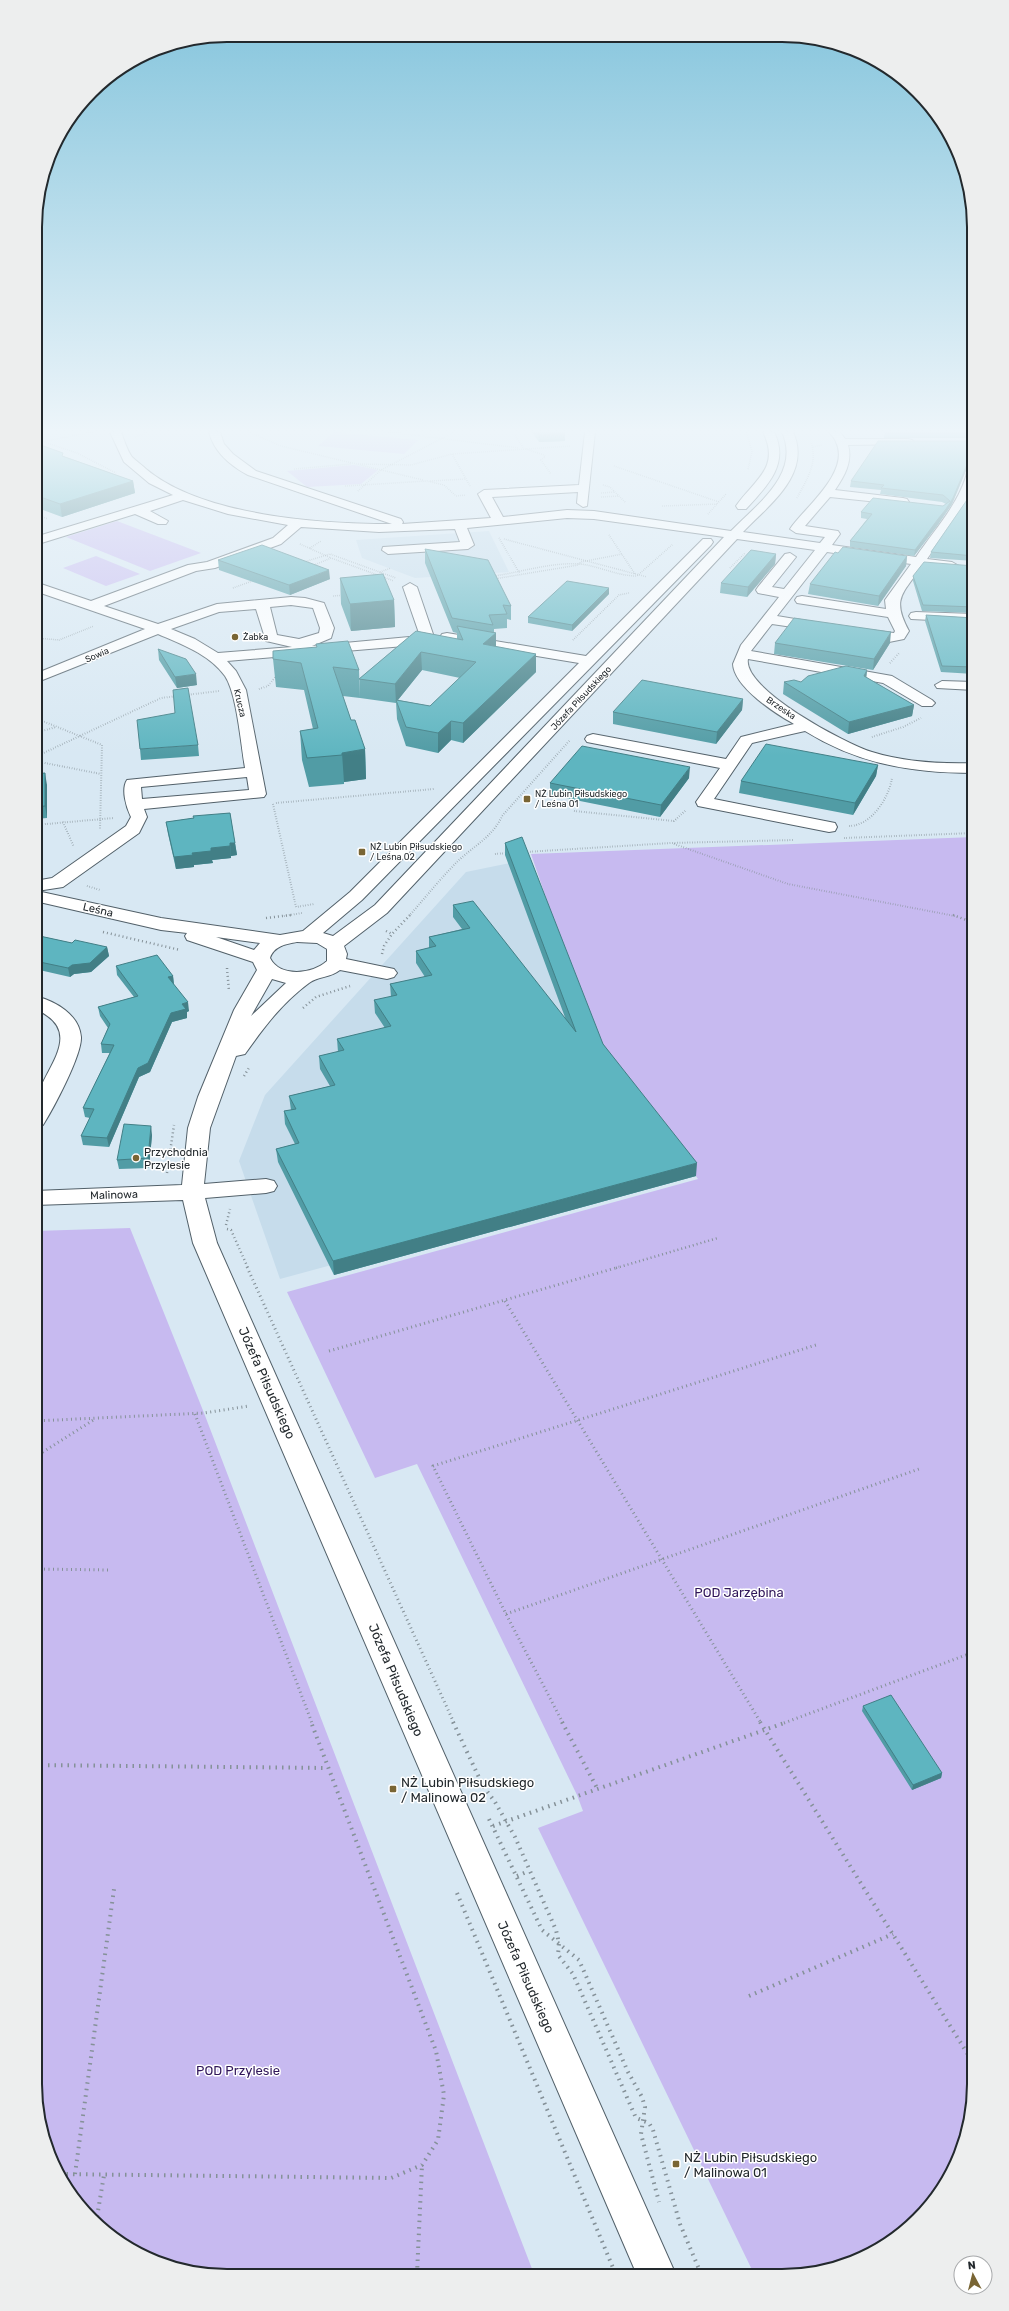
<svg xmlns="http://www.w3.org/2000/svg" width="1009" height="2311" font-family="Rubik,sans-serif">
	<rect width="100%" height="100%" fill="#d8e8f3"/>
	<path fill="#c6dceb" d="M489 531 509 572 415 578 362 558 356 540Z
		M510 863 673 1172 280 1279 239 1161 265 1095 466 872Z"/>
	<path fill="#c7baf0" d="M334 432 418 440 404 454 318 446Z
		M354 465 378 470 361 484 307 487 287 471Z
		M117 521 201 553 150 571 66 537Z
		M96 556 140 574 106 586 63 568Z
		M974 837V2096L964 2146 934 2201 888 2244 832 2269 782 2276H755L538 1828 583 1811 577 1795 417 1464 375 1478 287 1292 698 1179 591 1029 531 854Z
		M130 1228 204 1413 534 2274 190 2272 142 2256 100 2228 67 2190 42 2134 35 2084V1231Z"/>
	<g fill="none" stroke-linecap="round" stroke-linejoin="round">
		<g stroke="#526069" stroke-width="2">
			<path id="minor" d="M110 432H121C124 440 127 450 132 457 136 461 142 465 146 469 202 516 320 524 392 524L248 475C231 466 214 452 209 432H220L224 444 233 454 256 471 401 519 403 522 402 524 491 518 478 494 484 490 579 485 585 432H595L587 506 583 507 577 503 578 492 492 497 503 517 567 510 594 511 731 531C757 504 801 474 782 432H793C812 474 769 505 743 532L820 543 825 537 796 533 790 529C804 508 851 472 836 442 835 438 831 435 829 432H840L845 439H908L912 440 914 442 912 444 848 445C853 462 844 477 835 490L903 498 907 499 909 502 907 505 830 497 805 526 838 531 840 534 832 545 916 557C934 530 961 502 968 469L974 466V487L967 501 927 559 952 562 959 566 952 570 922 566C903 594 891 598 909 631L904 639 889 642 855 636 853 633 860 629 894 633 895 631 888 617 797 603 795 600 797 597 802 596 886 609 885 600 911 564 827 552 777 616 825 624 827 627 825 630 820 631 772 624 751 651 892 676 932 700 935 703 932 706H922L883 683 748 659C742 689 846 744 872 752 904 762 940 764 974 763V773C912 773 858 764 805 731L752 743 714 799 835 823 837 827 835 831 829 832 698 806 696 802 720 768 587 742 585 739 587 736 593 734 726 759 741 737 794 724C776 714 734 687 733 664L741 645 779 597 758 593 756 590 758 587 785 554 790 553 796 557 772 587 784 589 815 550 737 539 387 913 344 946 347 954 346 959 394 969 397 973 394 977 387 979 340 970C330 978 318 976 309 983 282 1003 264 1027 245 1054L236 1056 210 1128 204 1184 266 1179 274 1181 277 1186 274 1191 266 1193 205 1198 217 1243 676 2275H637L193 1243 183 1200 35 1205V1191L182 1185 188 1128 198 1097 234 1010 257 970 253 962 187 940 185 936 187 933 161 930 35 901V881L52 878 126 826 131 817C126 807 121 789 127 780L245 768C241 745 237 694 225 676 209 654 181 644 158 634L35 683V674L145 629 35 591V582L91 601 188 565 207 562 273 538 288 525 228 514 183 500 150 511 168 521 166 524H158L135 514 35 545V537L173 495 149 483 124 462ZM567 518 594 519 724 537 375 905 333 936 323 933 362 900 711 545 713 542 711 539H703L586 656 447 633 442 634 440 637 442 640 447 641 579 663 350 892 303 931 280 935 161 918 37 891 63 887 139 833 147 817 144 809 264 797 266 794 246 690 236 671 227 661 428 644 435 640 417 587 410 583 403 587 420 636 312 646 331 638 334 628 324 603 305 598 291 597 217 604 158 624 104 606 196 571 215 568 281 544 301 527 379 532 455 529 460 542 383 547 382 550 388 554 468 549 474 545 467 528ZM291 605 313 608 320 628 319 633 299 639 277 635 270 607ZM256 609 266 641 292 647 218 653 195 639 171 629 219 612ZM247 777 249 790 142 799 141 787ZM216 937 260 943 254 950ZM297 942 317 943 327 949V961C313 974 280 978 270 958 274 946 286 944 297 942ZM272 979 286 983 251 1016Z
				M763 432H774C790 464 767 486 746 509H738L736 506C754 480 781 468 763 432Z
				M916 612 974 614V622L911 619 909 616 911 613Z
				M942 681 974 682V690L937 688 935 685Z
				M35 996C55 1001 79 1014 81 1037 82 1055 53 1109 43 1125L35 1127C35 1118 33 1107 36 1099 46 1066 86 1031 35 1009Z"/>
		</g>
		<path stroke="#859198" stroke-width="1.5" stroke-dasharray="0.5 1.5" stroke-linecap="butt" d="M249 432 281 446 423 480
			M388 432 519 448
			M513 432 524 449
			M746 432 752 451 748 470
			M135 437 148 432
			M35 439 77 453 116 473
			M45 441 94 432
			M813 447 822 445
			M526 449 544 455 545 457 541 460 551 474
			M358 464 411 465 452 454
			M614 466 719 502
			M294 469 351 464
			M430 481 465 479
			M603 485 610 487 625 502
			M345 486 427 481 444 485 456 496 466 495
			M470 486 452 454 571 446
			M358 491 381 470 454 432
			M601 493 614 492
			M601 497 618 496
			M797 498C807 479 818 463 811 442
			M662 506 718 504
			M35 514 48 519
			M708 514 726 494
			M609 535 635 574
			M499 538 520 574
			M504 539 647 577
			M300 544 331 558
			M310 548 321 541
			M304 562 330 554 396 578
			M312 566 331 558 394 581
			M730 568 745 553
			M380 572 391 568
			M494 576C522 572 551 562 580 564 599 566 617 576 637 576L673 544
			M494 579 578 565 581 562 622 554
			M233 588 255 580
			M333 596 344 595
			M35 638 59 640 94 626
			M573 640 619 595 629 593"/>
		<path stroke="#859198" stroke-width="2" stroke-dasharray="0.5 2" stroke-linecap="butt" d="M890 663 899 653
			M259 689 268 686 277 675
			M186 695 219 691
			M35 718 102 745 100 829
			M35 733 56 727
			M872 737 903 727 921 718
			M35 757 161 698 177 696
			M35 761 101 774
			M276 803 434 789
			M273 804 296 907 314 904
			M574 811 674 821 686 810
			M63 822 74 847
			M35 825 114 818
			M849 826C871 826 889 798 892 778
			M844 838 974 833
			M674 844 788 884 955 916
			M525 852 671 843 794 840
			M495 854 508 853
			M87 886 100 890
			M284 916 302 913
			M409 916C425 898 440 879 457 862 472 847 493 837 502 816L570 740"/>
		<path stroke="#859198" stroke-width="2.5" stroke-dasharray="1 3" stroke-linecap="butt" d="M953 915 974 923
			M266 918 291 915
			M386 931 392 934 410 915
			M103 932 180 950
			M382 954 384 946 392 934
			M227 968 229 991
			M303 1008 316 997 350 986
			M244 1076 250 1066
			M167 1173 174 1125
			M226 1225 230 1209
			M227 1229 231 1230 248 1268
			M616 1268 718 1238"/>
		<path stroke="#859198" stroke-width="3" stroke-dasharray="1 3.5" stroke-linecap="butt" d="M247 1267 454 1723
			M505 1301 761 1723
			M35 1329 41 1286
			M329 1351 619 1267
			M971 1393 974 1397
			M195 1414 312 1723
			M35 1421 204 1413 249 1406
			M35 1457 95 1419
			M35 1569 109 1570
			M506 1614 919 1469
			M563 1723 506 1614 433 1466 819 1344
			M784 1723 974 1652"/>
		<path stroke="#859198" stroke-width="4" stroke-dasharray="1.5 5" stroke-linecap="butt" d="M453 1722 483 1786 495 1802 515 1837 556 1930 559 1943 558 1955 573 1974 636 2118 649 2123 653 2130 680 2224 702 2276
			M562 1722 597 1788
			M760 1722 974 2064
			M35 1765 327 1768
			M489 1819 542 1930 579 1960 628 2072 642 2097 645 2107 641 2134 659 2202
			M493 1826 787 1722
			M517 1876 529 1871
			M457 1893 616 2275
			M749 1996 893 1934
			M60 2174 391 2178 422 2165 438 2140 444 2095 436 2051 311 1722
			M75 2174 114 1889
			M96 2223 104 2175
			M417 2274 422 2165"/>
		<use href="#minor" fill="#fff" fill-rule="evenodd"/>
	</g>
	<path fill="#519ca5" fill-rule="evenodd" d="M532 432H564L565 441 539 442Z
		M885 432H974L967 468 952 504 937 526 914 556 850 547V541L867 519 861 518V512L943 506 946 504 942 502 880 494 881 490 850 487 851 481 966 441 968 439 965 438H884Z
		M35 443 63 456 133 481 135 493 62 517 35 507Z
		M974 487V561L930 558 931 552 969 497Z
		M425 549 511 606V620L507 619V628L494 629V632L496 633V647L536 654V672L463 743 451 740 438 753 406 746 397 719 396 702V703L360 698 359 679 416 631 457 639V633L453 632 425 563ZM422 670 460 678 430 706 398 700Z
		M776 554 775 564 747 597 720 593 721 583Z
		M907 556 906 566 878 606 808 594 810 584Z
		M218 560 330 579 290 595 219 570Z
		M974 566V613L922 611 913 581V576Z
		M340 578 394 600 395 627 351 631 341 604Z
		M609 594 572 631 528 623V617Z
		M926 615 974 618V674L941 672 925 621Z
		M775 643H890L873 670 774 654Z
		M316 644 359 670 360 698 343 696 351 720 365 749 366 779 344 782V784L309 787 302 760 300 731 313 729 304 690 276 687 273 659 317 647Z
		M158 649 197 685 177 688 159 660Z
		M867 670 866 677 914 705 912 716 848 734 783 694 784 682H801Z
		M743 699 742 710 716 744 613 724V712Z
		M198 745 199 756 141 760 140 749Z
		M878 765 876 776 853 815 739 793 741 781Z
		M35 774 47 785V818L35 819Z
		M689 778 660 817 550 795V783Z
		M230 813 237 855 231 856V858L212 860 213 863 194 865V867L176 869 168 834 166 822Z
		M505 843 603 1044 696 1176 334 1275 278 1162 276 1149 295 1144 285 1124 284 1111 291 1110 289 1096 330 1086 320 1069 319 1056 338 1052 337 1039 385 1028 375 1013 374 1000 391 997 390 984 425 977 416 963V951L429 948V937L462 929 453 917V905L566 1020 505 855Z
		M35 935 72 943 107 947 109 956 91 972 74 974 70 977 35 969Z
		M116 966 173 976 174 985 189 1011 187 1012V1018L172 1022 150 1072 139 1077 109 1147 83 1145 81 1136 90 1118 85 1117 83 1108 110 1053H102L101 1044 108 1028 100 1016 98 1007 134 997 117 975Z
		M152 1135 149 1168 119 1169 117 1160Z
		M863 1706 942 1773 941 1778 912 1790 862 1711Z"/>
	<path fill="#427f86" d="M565 433V441L539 442V435Z
		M974 460V466L967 468 952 504 937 526 914 556 915 550 953 498 968 462Z
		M133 481 135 493 62 517 60 504Z
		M776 554 775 564 747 597 748 587Z
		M907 556 906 566 878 606 879 596Z
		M329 570 330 579 290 595 289 585Z
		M609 588V594L572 631V625Z
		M394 600 395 627 351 631 350 604Z
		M891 632 890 643 873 670 874 659Z
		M496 633V651L483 644Z
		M421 652 422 670 397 701 396 700V703L395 684Z
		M536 654V672L463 743V723Z
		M867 670 866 681 864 676Z
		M196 674 197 685 177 688 175 677Z
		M743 699 742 710 716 744 717 732Z
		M914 705 912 716 848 734 849 722Z
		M451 721V740L438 753V733Z
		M365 749 366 779 344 782 342 753Z
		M878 765 876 776 853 815 855 803Z
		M690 767 689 778 660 817 661 805Z
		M45 773 47 785V818L45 806Z
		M230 843H235L237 855 231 856Z
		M230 846 231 858 212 860 213 863 194 865V867L176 869 174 857 192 853 211 848Z
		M107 947 109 956 91 972 74 974 70 977 68 968 72 965Z
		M173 976 174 985 168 977Z
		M188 1002 189 1011 187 1012V1018L172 1022 150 1072 139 1077 109 1147 107 1138 138 1068 171 1013 182 1004Z
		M151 1126 152 1135 149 1168 148 1158Z
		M697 1163 696 1176 334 1275 333 1261Z
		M942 1773 941 1778 912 1790 913 1785Z"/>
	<path fill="#5eb5c0" stroke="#427f86" d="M537 432H564L565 433 539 435Z
		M967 432H974V460L968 462 953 498 946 509 938 519 915 550 850 541 872 514 861 512 873 498 943 506 950 501 943 495 881 488 884 485 851 481 878 441H966L973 436Z
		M35 443 63 453 62 456 133 481 60 504 35 495Z
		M974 487V556L931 552 969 497Z
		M262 545 329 570 289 585 218 560Z
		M843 547 907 556 879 596 810 584 835 552 838 553Z
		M425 549 488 560 511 606 503 605 507 614 489 615 493 625 452 618Z
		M751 550 776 554 748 587 721 583Z
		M924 562 974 566V607L923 605 913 576Z
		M383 574 394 600 350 604 340 578Z
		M567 581 609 588 572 625 528 617Z
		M926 615 974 618V667L942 666Z
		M794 618 891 632 874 659 775 643Z
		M457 626 496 633 483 644 536 654 463 723 451 721 438 733 406 727 396 700 430 706 476 662 421 652 395 684 359 679 416 631 463 640Z
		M348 641 359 670 333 667 351 720H355L365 749 342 753V755L307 758 300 731 318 728 301 663 273 659V651L317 647 316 644Z
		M158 649 186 659 196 674 175 677Z
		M846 666 867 670 864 676 914 705 849 722 784 682 794 680 801 682 808 676Z
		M642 680 743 699 717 732 613 712Z
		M188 688 198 745 140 749 137 720 175 713 173 690Z
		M766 744 878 765 855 803 741 781Z
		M582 746 690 767 661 805 550 783Z
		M45 773V806L35 807V774Z
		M230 813 235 843H230V846L211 848V851L192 853 193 855 174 857 166 822 194 818 193 816Z
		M522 837 603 1044 697 1163 333 1261 276 1149 299 1143 284 1111 296 1109 289 1096 335 1085 319 1056 344 1050 337 1039 391 1026 374 1000 397 995 390 984 432 975 416 951 436 946 429 937 470 928 453 905 473 901 576 1032 505 843Z
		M35 935 72 943 75 940 107 947 90 963 72 965 68 968 35 961Z
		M157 955 173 976 168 977 188 1002 182 1004 186 1009 171 1013 148 1063 138 1068 107 1138 81 1136 94 1109 83 1108 114 1045 101 1044 110 1024 98 1007 138 996 116 966Z
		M124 1124 151 1126 148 1158 117 1160Z
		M891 1695 942 1773 913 1785 863 1706Z"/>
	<linearGradient id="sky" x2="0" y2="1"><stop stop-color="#83c4dc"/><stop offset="0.57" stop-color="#edf5fa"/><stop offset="1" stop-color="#edf5fa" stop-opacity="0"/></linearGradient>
	<rect width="1009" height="756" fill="url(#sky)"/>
	<g fill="#796534" stroke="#fff" stroke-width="1.5">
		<circle cx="235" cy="637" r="4"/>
		<rect x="523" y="795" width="8" height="8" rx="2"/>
		<rect x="358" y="848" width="8" height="8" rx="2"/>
		<circle cx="136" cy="1158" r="4"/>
		<rect x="389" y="1785" width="8" height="8" rx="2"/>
		<rect x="672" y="2160" width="8" height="8" rx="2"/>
	</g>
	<g text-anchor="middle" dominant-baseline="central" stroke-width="3" stroke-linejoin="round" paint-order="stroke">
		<g font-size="9" fill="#23292d" stroke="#fff" text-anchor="start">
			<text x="243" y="637">Żabka</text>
			<text x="535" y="794">NŻ Lubin Piłsudskiego<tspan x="535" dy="10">/ Leśna 01</tspan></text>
			<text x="370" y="847">NŻ Lubin Piłsudskiego<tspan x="370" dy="10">/ Leśna 02</tspan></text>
		</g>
		<g font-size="9" fill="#23292d" stroke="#fff">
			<text transform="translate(97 655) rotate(-23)">Sowia</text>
			<text transform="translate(581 698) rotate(-47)">Józefa Piłsudskiego</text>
			<text transform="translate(240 703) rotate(77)">Krucza</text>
			<text transform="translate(781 708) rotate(34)">Brzeska</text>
		</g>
		<g font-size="11" fill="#23292d" stroke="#fff">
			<text transform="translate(98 910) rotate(13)">Leśna</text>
			<text transform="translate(114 1195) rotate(-2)">Malinowa</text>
		</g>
		<g font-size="11" fill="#23292d" stroke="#fff" text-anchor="start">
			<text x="144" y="1152">Przychodnia<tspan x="144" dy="13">Przylesie</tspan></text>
		</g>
		<g font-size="13" fill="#23292d" stroke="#fff">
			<text transform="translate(267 1383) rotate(66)">Józefa Piłsudskiego</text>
			<text transform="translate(396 1680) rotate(67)">Józefa Piłsudskiego</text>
			<text transform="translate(526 1977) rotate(66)">Józefa Piłsudskiego</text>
		</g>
		<g font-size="13" fill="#30165a" stroke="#fff">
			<text x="739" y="1592">POD Jarzębina</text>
			<text x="238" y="2070">POD Przylesie</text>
		</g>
		<g font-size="13" fill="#23292d" stroke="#fff" text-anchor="start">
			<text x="401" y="1782">NŻ Lubin Piłsudskiego<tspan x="401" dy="15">/ Malinowa 02</tspan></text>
			<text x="684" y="2157">NŻ Lubin Piłsudskiego<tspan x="684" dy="15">/ Malinowa 01</tspan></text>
		</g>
	</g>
	<path d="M0 0H1009V2311H0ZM227 42H782A185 185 0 0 1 967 227V2084A185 185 0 0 1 782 2269H227A185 185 0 0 1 42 2084V227A185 185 0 0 1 227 42Z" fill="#edeeee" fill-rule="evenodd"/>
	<path fill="none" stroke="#23292d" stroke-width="2" d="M227 42H782A185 185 0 0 1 967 227V2084A185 185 0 0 1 782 2269H227A185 185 0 0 1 42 2084V227A185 185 0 0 1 227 42Z"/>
	<g transform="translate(973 2275) rotate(353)"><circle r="19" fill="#ffffff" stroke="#a7a9ab"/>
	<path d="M0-3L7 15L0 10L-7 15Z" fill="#796534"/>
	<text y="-6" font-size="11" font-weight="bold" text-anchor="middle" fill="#23292d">N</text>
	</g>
</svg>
